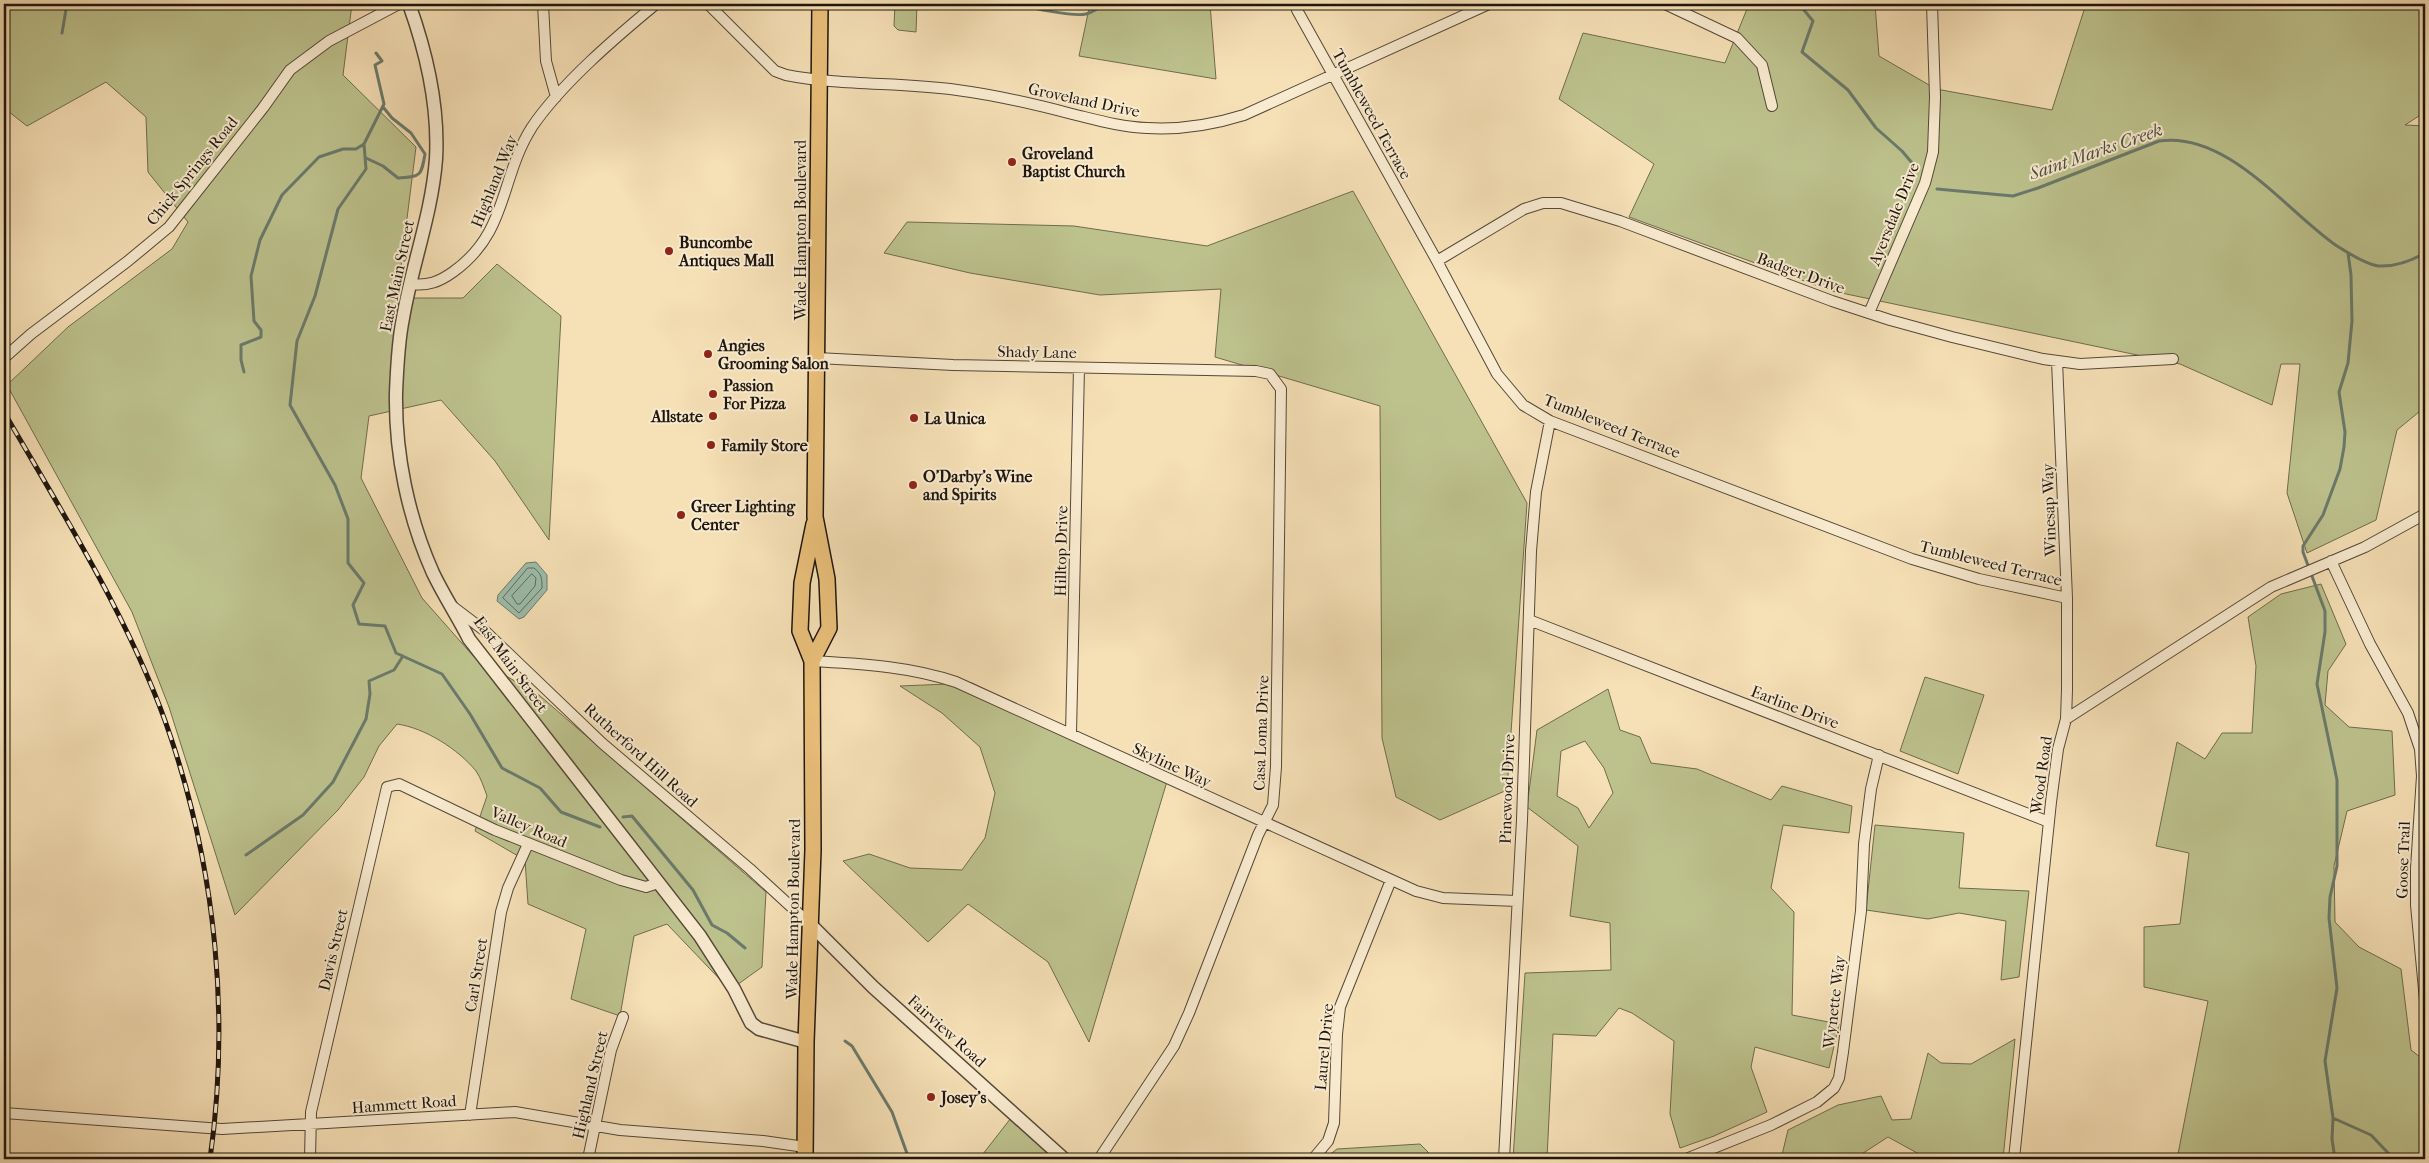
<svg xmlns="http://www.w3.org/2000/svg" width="2429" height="1163" font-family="'IM FELL French Canon',serif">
	<rect width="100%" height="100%" fill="#f6e0b6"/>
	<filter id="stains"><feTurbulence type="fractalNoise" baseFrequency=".004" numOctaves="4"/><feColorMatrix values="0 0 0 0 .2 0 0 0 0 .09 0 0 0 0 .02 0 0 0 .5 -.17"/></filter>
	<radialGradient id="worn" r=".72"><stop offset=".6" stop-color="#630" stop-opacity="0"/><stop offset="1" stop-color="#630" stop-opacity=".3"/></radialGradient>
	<path fill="#bdc28d" stroke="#6e6c4e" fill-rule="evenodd" d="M4 4H352L343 75 416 147 397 298H463L497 264 561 316 549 540 495 461 441 400 369 416 361 478 422 598 475 658 539 695 766 892 762 967 730 990 667 924 634 936 620 1016 571 999 586 929 528 904 525 860 475 831 487 796C484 788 481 778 476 771 458 749 425 728 397 724L379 746 364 777 338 810 235 915 169 707 132 612 7 385 68 327 172 249 188 222 148 172 146 117 106 82 27 126 4 108Z
		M895 4H917L916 32 898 30 894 26Z
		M1090 4H1210L1216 79 1079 56Z
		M1749 4H1875L1879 56 1936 89 2052 110 2086 4H2425V112L2405 125 2425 126V407L2397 430 2376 520 2307 553 2287 493 2300 364H2281L2272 405 2180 364 1832 291 1629 217 1654 164 1559 99 1583 33 1725 63Z
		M1353 191 1527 503 1507 790 1440 820 1396 797 1382 738 1380 406 1215 357 1221 289 1100 295 970 273 884 253 907 222 1074 226 1207 246Z
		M2321 584 2346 644 2328 671 2325 705 2349 727 2392 731 2395 795 2347 811 2334 866 2335 922 2359 947 2401 969 2411 1050 2425 1061V1159H2177L2208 1001 2144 987V927L2180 924 2189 853 2156 846 2177 742 2205 759 2222 733H2252L2256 666 2248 617 2281 594Z
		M1925 677 1984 695 1958 774 1900 751Z
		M972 683 1168 778 1089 1042 1048 962 968 904 928 942 843 861 869 854 910 868 962 870 985 838 995 793 980 747 942 713 900 686Z
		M1608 689 1620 730 1640 737 1651 763 1697 769 1771 800 1782 786 1852 806 1849 833 1783 825 1771 888 1794 912 1792 1015 1839 1024 1829 1068 1755 1047 1751 1067 1767 1112 1714 1136 1680 1148 1670 1114 1674 1041 1632 1013 1619 1008 1596 1036 1553 1034 1547 1159H1513L1525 973 1611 970 1610 923 1570 916 1578 846 1527 807 1537 730ZM1585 741 1604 768 1613 793 1589 828 1578 808 1557 796 1561 751Z
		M1875 825 1964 833 1959 888 2029 891 2019 977 2001 980 2006 921 1959 913 1928 919 1866 910Z
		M2015 1039 2003 1159H1921L1919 1154 1888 1137 1854 1159H1781L1788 1130 1838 1105 1881 1096 1892 1120 1911 1119 1928 1053 1941 1063 1971 1064Z
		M1011 1118 1061 1159H979Z
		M1420 1144 1435 1159H1324L1337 1149Z"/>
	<path fill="#9dbdab" stroke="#6a7a6c" d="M536 562 547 575V590L524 617 519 619 497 601 498 595 526 563Z"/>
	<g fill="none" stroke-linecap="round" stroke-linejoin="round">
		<path stroke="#5e6a5c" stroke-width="1" d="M528 568H534C542 574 542 579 542 588L519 613 503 598Z
			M532 574 536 578 535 586 520 604H517L512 596Z"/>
		<path stroke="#6a7a6c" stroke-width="3" d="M1018 4C1032 8 1073 17 1086 14 1093 12 1098 9 1103 4
			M1799 4 1813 21 1802 52 1848 90 1876 128 1902 151 1918 170
			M62 33 67 4
			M376 53 382 61 375 65 384 104 364 144 366 169 338 209 315 296 297 341 290 405 335 485 348 519V563L364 583 353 605 359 624 385 626 396 653 442 674 470 714 502 768 540 788 561 812 600 827
			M366 158 383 166 398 178C421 176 421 177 425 154L411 133 392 118 383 107
			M1937 189 2013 196 2038 188 2159 141C2228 131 2286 211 2337 246 2348 253 2365 264 2378 266 2395 267 2411 261 2425 253
			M244 372 241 360V345L261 337V330L254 321 251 276 260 240 282 195 319 157 343 149H356L364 144
			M623 817 632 816 693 890 712 925 727 933 745 948
			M246 855 303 815 333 782 366 719 370 694 369 681 394 670 403 656
			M845 1041 852 1046 892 1112 909 1159
			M2333 1118 2371 1135 2390 1155 2397 1159
			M2335 1159 2332 1139 2333 1118 2325 1061 2337 988 2329 918 2330 897 2337 866V780L2317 684 2325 632V611L2303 552V546L2323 515 2340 469 2344 447 2345 432 2339 392 2348 363 2352 321 2351 275 2348 253"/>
		<g stroke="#544838" stroke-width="12">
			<path id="minor" d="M543 4 546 61 556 97
				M708 4 775 71 786 75C843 86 899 82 957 90 996 95 1034 104 1072 114 1097 120 1121 127 1147 128 1180 130 1212 125 1244 115L1489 4
				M1665 4 1737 38 1762 65 1772 106
				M1297 10 1437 261 1497 374 1523 405 1550 421 1912 559 1979 579 2067 598
				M1437 261 1524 209 1543 203H1561L1620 221 1832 301 1890 320 1952 337 2043 359 2080 364 2173 359
				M411 284C428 286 439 282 453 272 509 232 499 179 532 127 561 84 616 37 656 4
				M1869 313 1925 183 1933 152 1935 97 1932 4
				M4 358 31 334 128 261 169 227 263 108 290 70 329 41 399 4
				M817 358 953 365 1256 371 1270 374 1281 389 1276 767 1273 805 1258 835 1189 1013 1174 1046 1099 1159
				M2331 561 2370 644 2408 713 2420 749 2422 776 2416 868V905L2425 1000
				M452 606 485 631 602 743 750 869 811 925
				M1529 620 2049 822
				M812 661C861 664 909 666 956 682L1416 891 1443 898 1517 901
				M2066 719 2271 587 2365 547 2425 514
				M1071 734 1079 368
				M4 1113 222 1129 515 1112 620 1130 763 1141 805 1147
				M470 1115 501 912 508 888 528 844
				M310 1159 311 1112 387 787 399 784 495 830 621 880 646 887 658 883
				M588 1159 611 1050 623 1017
				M1313 1159 1328 1141 1334 1123 1337 1034 1340 1007 1391 880
				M1504 1159 1522 820 1531 551 1536 492 1550 421
				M1686 1159 1771 1125 1817 1102 1834 1088 1839 1078 1843 1052 1861 911 1864 844 1871 789 1879 755
				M2014 1159 2051 802 2058 749 2066 719 2067 690V598L2057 361"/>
		</g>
		<g stroke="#544838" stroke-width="15">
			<path id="tertiary" d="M409 4C427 54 439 105 436 159 432 213 412 265 403 318 398 342 397 368 396 393 395 454 408 517 433 573 444 596 458 617 469 639L700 936 734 989 751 1023 759 1029 806 1042
				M811 925 873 987 1064 1159"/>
		</g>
		<g stroke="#1e160e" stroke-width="18">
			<path id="primary" d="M812 661 829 628 827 579 815 517 820 4
				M805 1159 806 1042 813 850 812 661 800 631 802 583 814 524"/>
		</g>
		<use href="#minor" stroke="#f9ebd0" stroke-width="10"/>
		<use href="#tertiary" stroke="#f9ebd0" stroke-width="12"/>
		<use href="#primary" stroke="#ebc07b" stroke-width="15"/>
		<g stroke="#1e160e" stroke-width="5">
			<path id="rail" d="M4 412C63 514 134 626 171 738 216 873 230 1018 210 1159"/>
		</g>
		<use href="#rail" stroke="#f9ebd0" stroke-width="3" stroke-dasharray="9" stroke-linecap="butt"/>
	</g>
	<g fill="#8f2418" stroke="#f9ebd0" stroke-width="2">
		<circle cx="1012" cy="162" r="5"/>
		<circle cx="669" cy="251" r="5"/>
		<circle cx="708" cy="354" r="5"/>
		<circle cx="713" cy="394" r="5"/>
		<circle cx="713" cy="416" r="5"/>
		<circle cx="914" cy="418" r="5"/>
		<circle cx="711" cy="445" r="5"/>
		<circle cx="913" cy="485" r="5"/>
		<circle cx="681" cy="515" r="5"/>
		<circle cx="931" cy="1097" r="5"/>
	</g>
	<g text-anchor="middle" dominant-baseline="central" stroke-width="4" stroke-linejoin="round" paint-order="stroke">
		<g font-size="16" fill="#1e160e" stroke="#f9ebd0">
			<text transform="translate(1084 100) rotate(12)">Groveland Drive</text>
			<text transform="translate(1372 114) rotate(61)">Tumbleweed Terrace</text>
			<text transform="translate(192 171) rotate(-51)">Chick Springs Road</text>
			<text transform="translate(494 181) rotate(-68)">Highland Way</text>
			<text transform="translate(1894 214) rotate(-68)">Ayersdale Drive</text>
			<text transform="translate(800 230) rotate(-90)">Wade Hampton Boulevard</text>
			<text transform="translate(1801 273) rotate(20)">Badger Drive</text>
			<text transform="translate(397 276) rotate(-78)">East Main Street</text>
			<text transform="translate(1037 352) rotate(1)">Shady Lane</text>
			<text transform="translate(1612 426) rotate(22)">Tumbleweed Terrace</text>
			<text transform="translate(2049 510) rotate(-92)">Winesap Way</text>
			<text transform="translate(1061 551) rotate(-89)">Hilltop Drive</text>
			<text transform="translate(1991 563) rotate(14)">Tumbleweed Terrace</text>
			<text transform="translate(511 664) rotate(54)">East Main Street</text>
			<text transform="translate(1795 707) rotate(21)">Earline Drive</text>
			<text transform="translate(1261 733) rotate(-88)">Casa Loma Drive</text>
			<text transform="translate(641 755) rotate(42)">Rutherford Hill Road</text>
			<text transform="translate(1172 765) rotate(25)">Skyline Way</text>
			<text transform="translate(2041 775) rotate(-82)">Wood Road</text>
			<text transform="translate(1507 789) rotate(-88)">Pinewood Drive</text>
			<text transform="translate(529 827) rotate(23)">Valley Road</text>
			<text transform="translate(2403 860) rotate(-88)">Goose Trail</text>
			<text transform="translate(793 909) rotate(-89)">Wade Hampton Boulevard</text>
			<text transform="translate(333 950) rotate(-77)">Davis Street</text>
			<text transform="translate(476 975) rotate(-81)">Carl Street</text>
			<text transform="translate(1834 1002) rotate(-83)">Wynette Way</text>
			<text transform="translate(947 1031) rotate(42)">Fairview Road</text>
			<text transform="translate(1324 1047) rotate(-85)">Laurel Drive</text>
			<text transform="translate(590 1085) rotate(-77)">Highland Street</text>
			<text transform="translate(404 1104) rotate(-4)">Hammett Road</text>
		</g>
		<g font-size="16" font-weight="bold" fill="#1e160e" stroke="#f9ebd0" text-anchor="start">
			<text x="1022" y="153">Groveland<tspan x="1022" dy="18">Baptist Church</tspan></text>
			<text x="679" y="242">Buncombe<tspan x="679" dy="18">Antiques Mall</tspan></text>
			<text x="718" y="345">Angies<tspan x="718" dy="18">Grooming Salon</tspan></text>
			<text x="723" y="385">Passion<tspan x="723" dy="18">For Pizza</tspan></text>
			<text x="703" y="416" text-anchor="end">Allstate</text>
			<text x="924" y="418">La Unica</text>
			<text x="721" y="445">Family Store</text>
			<text x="923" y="476">O'Darby's Wine<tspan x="923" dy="18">and Spirits</tspan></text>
			<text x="691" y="506">Greer Lighting<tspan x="691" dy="18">Center</tspan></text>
			<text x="941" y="1097">Josey's</text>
		</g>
		<g font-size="18" font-style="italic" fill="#4a5045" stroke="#f9ebd0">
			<text transform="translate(2096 152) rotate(-19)">Saint Marks Creek</text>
		</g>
	</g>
	<rect width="2429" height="1163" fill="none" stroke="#f6e0b6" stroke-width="20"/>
	<rect x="5" y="5" width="2419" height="1153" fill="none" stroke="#1e160e" stroke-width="2.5"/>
	<rect x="10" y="10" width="2409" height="1143" fill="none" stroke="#1e160e"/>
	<rect width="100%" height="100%" filter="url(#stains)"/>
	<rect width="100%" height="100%" fill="url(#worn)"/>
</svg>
